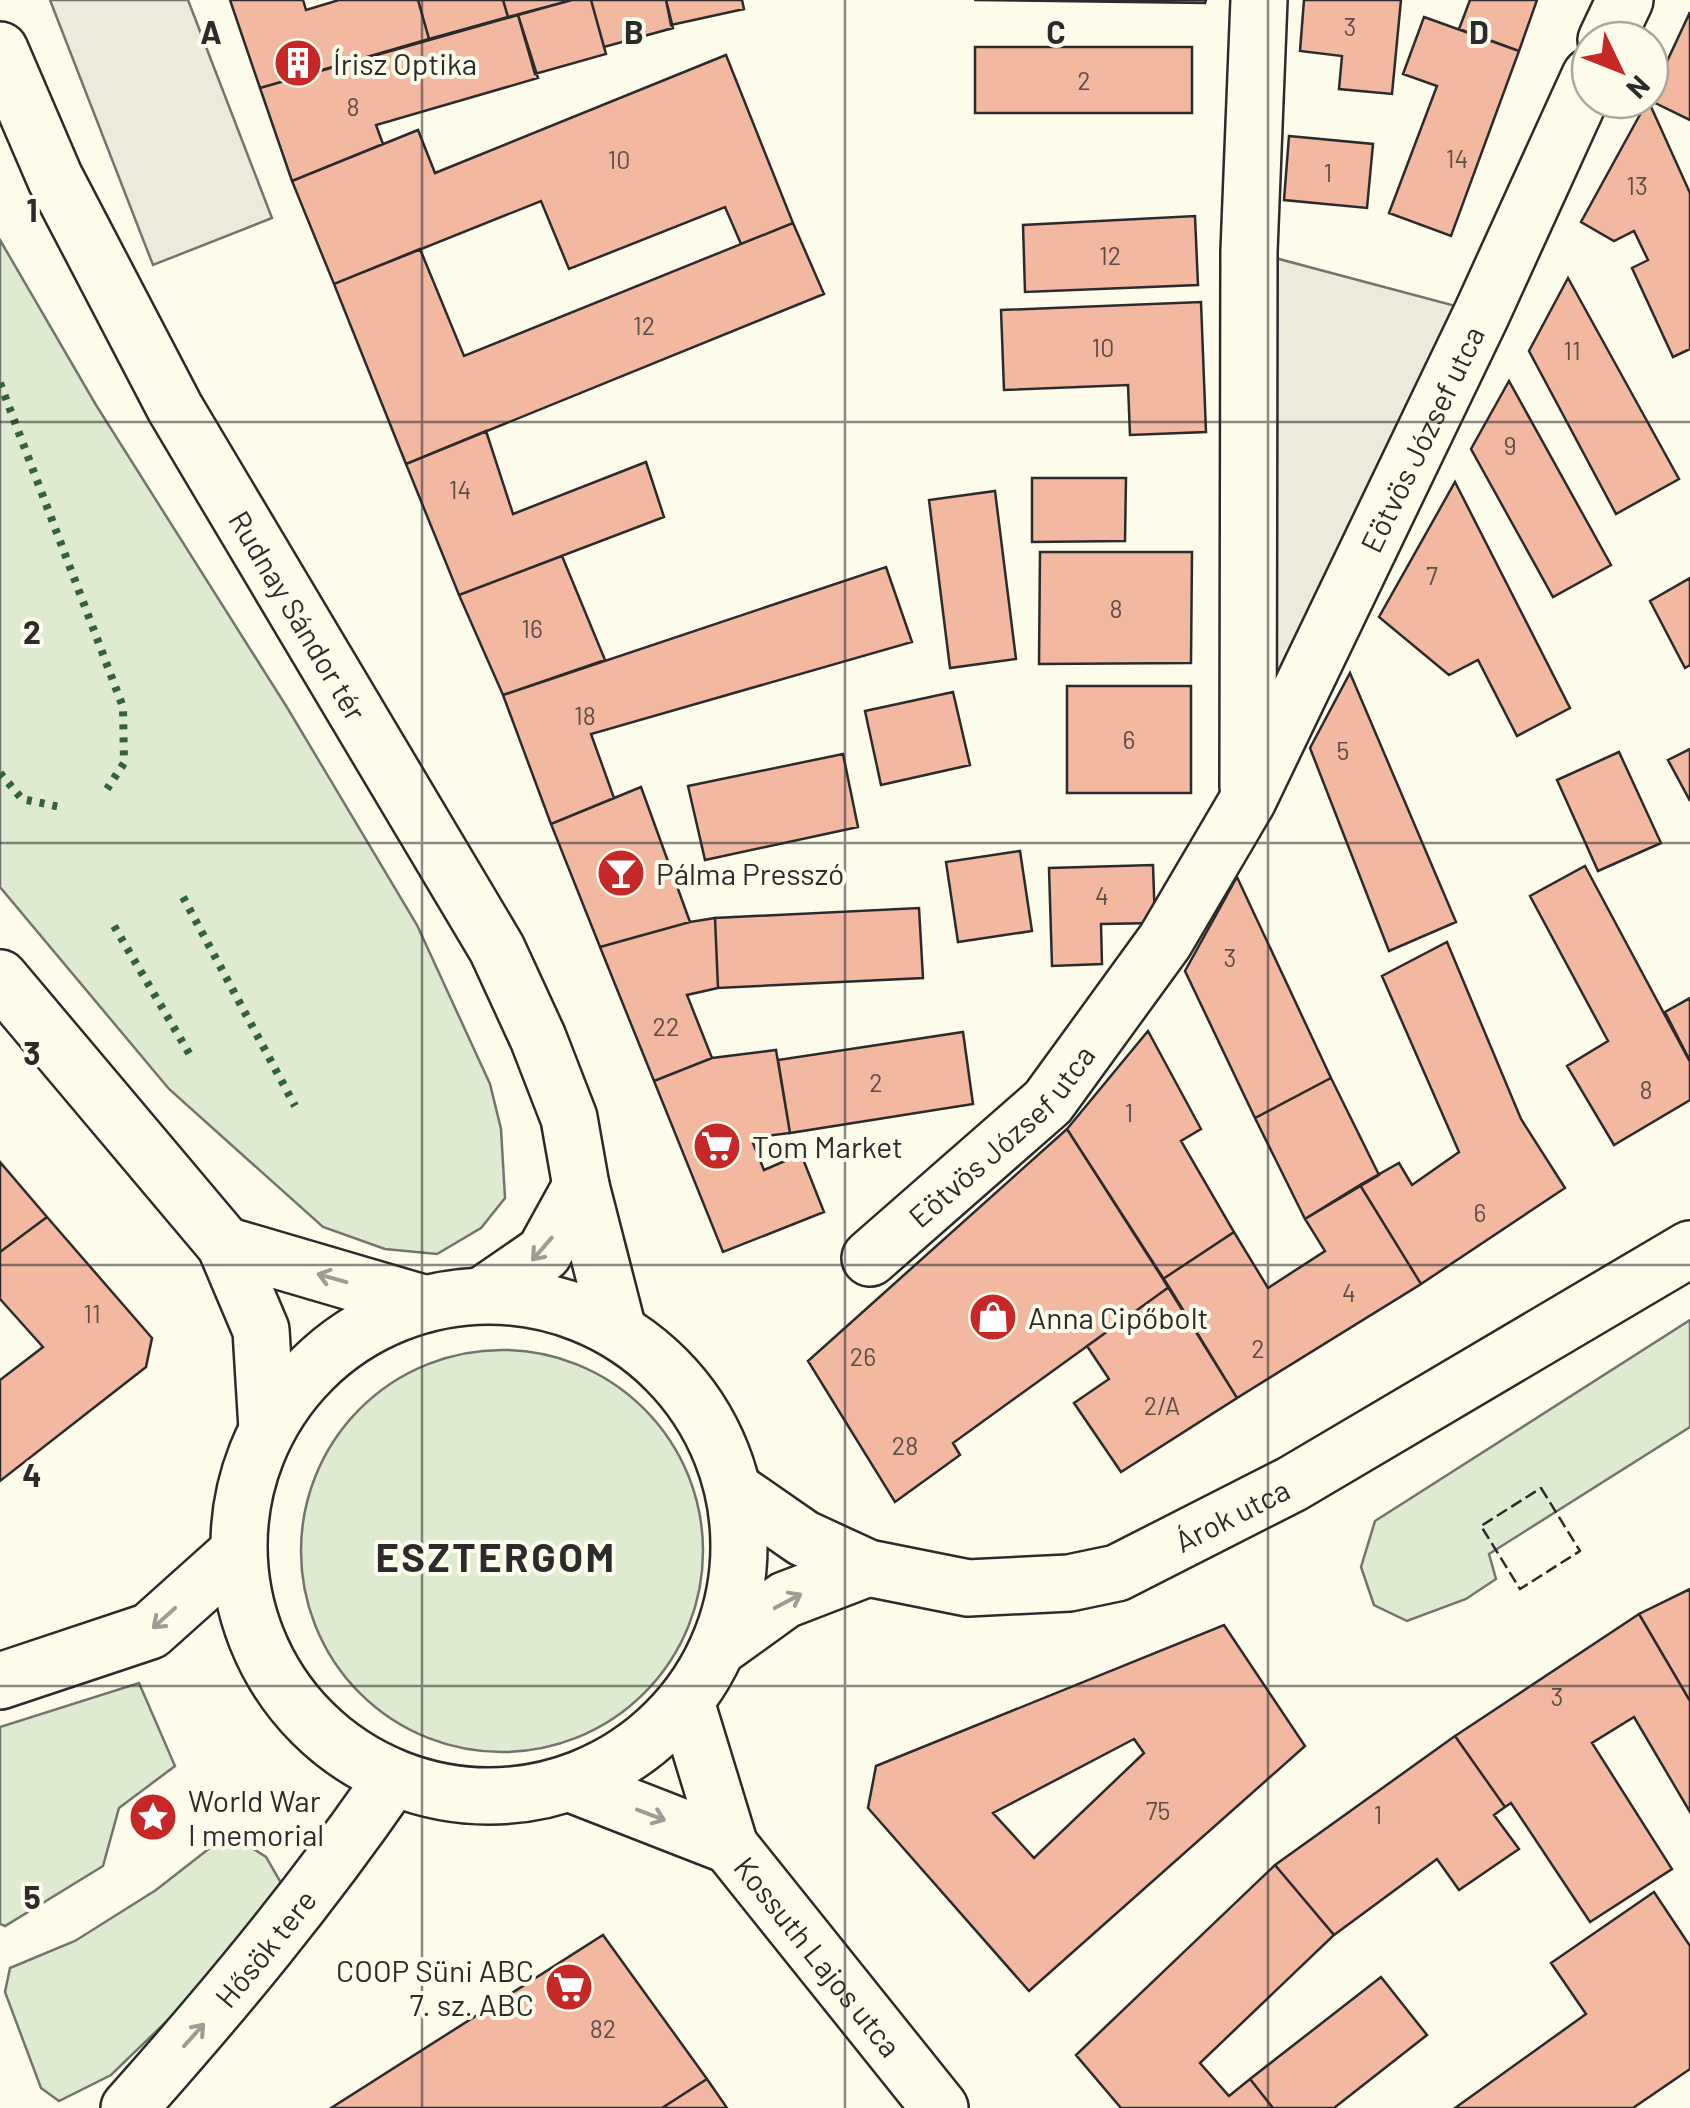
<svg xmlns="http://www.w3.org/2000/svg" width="1690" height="2108" font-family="Barlow,sans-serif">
	<rect width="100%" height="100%" fill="#fdfbea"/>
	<path fill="#deebd1" stroke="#74746e" stroke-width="2.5" d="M0 240 96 405 288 709 417 925 490 1084 501 1129 505 1198 481 1228 437 1254 385 1249 323 1227 169 1089 0 887Z
		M1690 1320V1427L1489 1554 1496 1579 1466 1599 1407 1621 1374 1605 1361 1567 1375 1521Z
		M301 1551a201 201 0 1 1 402 0a201 201 0 1 1-402 0Z
		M139 1683 175 1766 119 1808 103 1866 5 1926 0 1924V1727Z
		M229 1833 266 1857 281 1883 201 1988 111 2075 59 2101 41 2088 5 1992 10 1968 75 1941 156 1890Z"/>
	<path fill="#eceadb" stroke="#74746e" stroke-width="2.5" d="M50 0H188L272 218 153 265Z
		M1249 251 1482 313 1248 800Z"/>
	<path fill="#f2b8a0" stroke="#2b2b2b" stroke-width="2.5" fill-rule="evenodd" d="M230 0H303L306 10 339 0H418L429 39 260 88Z
		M418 0H503L508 17 429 39Z
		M503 0H572L508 17Z
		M572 0H591L606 54 535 74 518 15Z
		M591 0H666L673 28 604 47Z
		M666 0H742L744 9 671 25Z
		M974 0H1206L1205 3Z
		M1304 0H1401L1392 94 1339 89 1342 56 1300 51Z
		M1470 0H1537L1519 51 1459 29Z
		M1690 12V120L1649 100Z
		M518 15 538 78 376 125 383 144 292 181 260 88Z
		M1424 17 1519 51 1451 236 1389 213 1437 86 1403 74Z
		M975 47H1192V113H975Z
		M726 55 793 223 741 244 725 207 569 269 541 201 334 284 292 181 418 130 435 173Z
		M1648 100 1690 193V349L1673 357 1632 268 1648 260 1634 231 1614 241 1581 222Z
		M1289 136 1373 144 1367 208 1284 200Z
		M1195 216 1198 285 1025 292 1023 225Z
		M793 223 824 294 406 464 334 284 420 249 464 356Z
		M1568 278 1679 479 1616 514 1529 351Z
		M1201 302 1206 432 1130 435 1128 385 1004 390 1001 310Z
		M1509 381 1611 565 1553 597 1471 449Z
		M486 431 513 514 646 462 664 517 459 595 406 464Z
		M1032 478H1126L1125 541 1032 542Z
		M1455 482 1570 708 1517 736 1478 660 1449 675 1379 617Z
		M995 491 1016 659 950 668 929 500Z
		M1040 552H1192L1191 663 1039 664Z
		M562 556 605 660 503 695 459 595Z
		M886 567 912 642 591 734 614 798 551 824 503 695Z
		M1690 578V665L1685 668 1650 601Z
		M1350 673 1456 922 1389 951 1310 748Z
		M1067 686H1191V793H1067Z
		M953 692 970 765 881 785 865 711Z
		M1690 749V801L1668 760Z
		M1619 752 1661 843 1598 871 1557 780Z
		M843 754 858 827 705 860 688 786Z
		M641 787 690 922 600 947 551 824Z
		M1020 851 1032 931 958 942 946 862Z
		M1153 865 1155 923 1101 924 1102 964 1052 966 1049 868Z
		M1585 866 1690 1062V1100L1614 1145 1567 1066 1608 1041 1530 896Z
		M1237 877 1331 1078 1255 1118 1185 971Z
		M919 908 923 978 718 988 715 918Z
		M715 918 718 988 687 995 712 1058 654 1081 600 947 690 922Z
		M1447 942 1521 1119 1565 1188 1421 1284 1360 1185 1399 1163 1412 1185 1459 1152 1382 976Z
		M1690 998V1061L1665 1012Z
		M1148 1031 1201 1129 1181 1141 1234 1232 1163 1279 1067 1129Z
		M963 1032 973 1104 790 1133 778 1060Z
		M776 1050 790 1133 751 1138 764 1170 801 1154 824 1212 723 1252 654 1081 712 1058Z
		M1331 1078 1379 1175 1305 1219 1255 1118Z
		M1067 1129 1169 1287 953 1443 960 1455 895 1502 808 1361Z
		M0 1162 47 1217 0 1252Z
		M1360 1185 1421 1284 1237 1398 1163 1279 1234 1232 1268 1288 1325 1251 1305 1219Z
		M47 1217 152 1338 146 1367 0 1481V1380L43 1347 0 1299V1252Z
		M1169 1287 1237 1398 1121 1472 1074 1403 1109 1379 1087 1346Z
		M1690 1589V1701L1639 1614Z
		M1639 1614 1690 1701V1812L1634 1717 1592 1743 1672 1869 1590 1922 1511 1803 1505 1807 1455 1736Z
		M1224 1625 1305 1746 1029 1991 868 1808 876 1766ZM1134 1739 1144 1753 1034 1858 993 1813Z
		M1455 1736 1505 1807 1494 1815 1519 1849 1459 1890 1437 1859 1334 1935 1275 1865Z
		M1275 1865 1334 1935 1200 2063 1229 2096 1250 2079 1273 2108H1121L1076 2055Z
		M1654 1892 1690 1946V2069L1633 2108H1455L1586 2014 1551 1963Z
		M603 1935 707 2079 662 2108H331Z
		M1381 1977 1427 2035 1334 2108H1273L1250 2079Z
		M707 2079 727 2108H662Z"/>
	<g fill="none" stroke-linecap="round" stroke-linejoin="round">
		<g stroke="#2b2b2b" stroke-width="60">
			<g id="minor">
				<path d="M1606 40 1625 0"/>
				<path d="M1248 787 1249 251 1259 0"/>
				<path id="s1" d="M870 1258 1048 1102 1165 941 1248 800 1482 313 1590 76"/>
			</g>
		</g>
		<g stroke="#2b2b2b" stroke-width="60">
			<g id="secondary">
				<path id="s2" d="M741 1495 803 1538 868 1568 968 1588 1069 1583 1117 1573 1292 1484 1690 1249"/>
				<path d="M717 1649 785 1600 868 1568"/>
				<path d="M0 1681 150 1631 237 1553"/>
				<path id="s3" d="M129 2108C225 2000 310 1898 392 1779"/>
			</g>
		</g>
		<g stroke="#2b2b2b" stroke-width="60">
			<g id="primary">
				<path id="s4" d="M0 50 55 178 175 408 497 949 538 1038 569 1118 581 1186 618 1330"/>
				<path d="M0 978 225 1245 261 1330 267 1429"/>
				<path d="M225 1245 426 1304"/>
				<path d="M483 1295 544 1253 581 1186"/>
				<circle cx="489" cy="1546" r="250"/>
				<path d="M686 1702 730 1846"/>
				<path id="s5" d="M571 1784 730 1846 940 2108"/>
			</g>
		</g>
		<use href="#minor" stroke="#fdfbea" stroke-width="55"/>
		<use href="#secondary" stroke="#fdfbea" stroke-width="55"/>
		<use href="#primary" stroke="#fdfbea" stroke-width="55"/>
		<path stroke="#34623c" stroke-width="8" stroke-dasharray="5 8" stroke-linecap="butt" d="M0 383 123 707 124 763 107 789
			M0 773 22 799 65 808
			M183 897 295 1106
			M114 926 193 1060"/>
		<path stroke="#2b2b2b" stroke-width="2.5" stroke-dasharray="12 5" stroke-linecap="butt" d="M1541 1488 1580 1551 1520 1589 1481 1526Z"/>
	</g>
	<defs><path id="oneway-shaft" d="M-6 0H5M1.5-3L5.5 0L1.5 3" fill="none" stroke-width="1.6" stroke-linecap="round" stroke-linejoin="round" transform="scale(2.5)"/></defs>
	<g stroke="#9e9d94">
		<use href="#oneway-shaft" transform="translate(542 1249) rotate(131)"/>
		<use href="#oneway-shaft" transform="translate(332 1278) rotate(-164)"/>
		<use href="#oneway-shaft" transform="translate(788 1601) rotate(-28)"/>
		<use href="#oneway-shaft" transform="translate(164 1618) rotate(138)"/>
		<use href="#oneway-shaft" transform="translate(651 1815) rotate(21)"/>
		<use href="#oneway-shaft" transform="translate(194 2035) rotate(-48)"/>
	</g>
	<path fill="none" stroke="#2b2b2b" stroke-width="2.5" stroke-opacity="0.55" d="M422 0V2108M845 0V2108M1268 0V2108M0 422H1690M0 843H1690M0 1265H1690M0 1686H1690"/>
	<defs>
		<g id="building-disc" transform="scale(2.5)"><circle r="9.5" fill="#c62828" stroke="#fdfbea"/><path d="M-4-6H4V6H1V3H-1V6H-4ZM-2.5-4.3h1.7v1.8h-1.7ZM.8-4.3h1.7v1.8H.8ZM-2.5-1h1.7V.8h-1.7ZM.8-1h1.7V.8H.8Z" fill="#fff"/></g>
		<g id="bar-disc" transform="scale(2.5)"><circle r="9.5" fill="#c62828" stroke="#fdfbea"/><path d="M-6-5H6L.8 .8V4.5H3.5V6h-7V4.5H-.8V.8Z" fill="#fff"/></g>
		<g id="supermarket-disc" transform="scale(2.5)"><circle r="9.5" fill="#c62828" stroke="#fdfbea"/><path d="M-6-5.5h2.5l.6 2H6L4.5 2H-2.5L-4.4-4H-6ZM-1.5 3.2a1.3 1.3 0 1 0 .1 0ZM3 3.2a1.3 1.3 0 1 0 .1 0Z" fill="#fff"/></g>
		<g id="shop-disc" transform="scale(2.5)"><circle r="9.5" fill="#c62828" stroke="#fdfbea"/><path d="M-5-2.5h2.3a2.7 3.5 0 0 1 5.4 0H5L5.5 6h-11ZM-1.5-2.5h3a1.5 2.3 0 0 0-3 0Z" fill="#fff"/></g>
		<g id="sight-disc" transform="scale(2.5)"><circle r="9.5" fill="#c62828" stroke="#fdfbea"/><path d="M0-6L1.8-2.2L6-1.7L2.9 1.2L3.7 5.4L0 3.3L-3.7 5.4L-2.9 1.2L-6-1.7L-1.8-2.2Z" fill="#fff"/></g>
	</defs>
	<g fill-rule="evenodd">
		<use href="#building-disc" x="298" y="63"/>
		<use href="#bar-disc" x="621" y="873"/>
		<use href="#supermarket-disc" x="717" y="1146"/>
		<use href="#shop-disc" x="993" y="1317"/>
		<use href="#sight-disc" x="153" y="1817"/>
		<use href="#supermarket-disc" x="569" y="1987"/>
	</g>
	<g text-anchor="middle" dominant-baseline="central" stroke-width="8" stroke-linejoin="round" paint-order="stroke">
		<g font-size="25" fill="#5d4e48">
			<text x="1350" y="26">3</text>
			<text x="1084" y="80">2</text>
			<text x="353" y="106">8</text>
			<text x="1457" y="158">14</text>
			<text x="619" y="159">10</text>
			<text x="1328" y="172">1</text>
			<text x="1637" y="185">13</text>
			<text x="1110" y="255">12</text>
			<text x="644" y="325">12</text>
			<text x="1103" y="347">10</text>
			<text x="1572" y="350">11</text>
			<text x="1510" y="445">9</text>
			<text x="460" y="489">14</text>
			<text x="1432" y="575">7</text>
			<text x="1116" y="608">8</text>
			<text x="532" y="628">16</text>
			<text x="585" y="715">18</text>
			<text x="1129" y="739">6</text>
			<text x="1343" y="750">5</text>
			<text x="1102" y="895">4</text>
			<text x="1230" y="957">3</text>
			<text x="666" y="1026">22</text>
			<text x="876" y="1082">2</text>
			<text x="1646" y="1089">8</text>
			<text x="1129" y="1112">1</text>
			<text x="1480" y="1212">6</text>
			<text x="1349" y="1292">4</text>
			<text x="92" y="1313">11</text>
			<text x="1258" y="1348">2</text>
			<text x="863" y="1356">26</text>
			<text x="1162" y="1405">2/A</text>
			<text x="905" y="1445">28</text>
			<text x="1557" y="1696">3</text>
			<text x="1158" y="1810">75</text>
			<text x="1378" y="1814">1</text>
			<text x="603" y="2028">82</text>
		</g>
		<g font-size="30" fill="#2b2b2b" stroke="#fdfbea" text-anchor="start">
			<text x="333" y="63">Írisz Optika</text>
			<text x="656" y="873">Pálma Presszó</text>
			<text x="752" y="1146">Tom Market</text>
			<text x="1028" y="1317">Anna Cipőbolt</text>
			<text x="188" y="1800">World War<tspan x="188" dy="34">I memorial</tspan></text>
			<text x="534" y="1970" text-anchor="end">COOP Süni ABC<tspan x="534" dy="34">7. sz. ABC</tspan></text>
		</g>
		<g font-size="30" fill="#2b2b2b" stroke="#fdfbea">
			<text stroke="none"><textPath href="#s1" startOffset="1000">Eötvös József utca</textPath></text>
			<text stroke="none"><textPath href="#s4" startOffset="640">Rudnay Sándor tér</textPath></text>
			<text stroke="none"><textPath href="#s1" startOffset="180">Eötvös József utca</textPath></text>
			<text stroke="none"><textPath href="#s2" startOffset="528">Árok utca</textPath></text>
			<text stroke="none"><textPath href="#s3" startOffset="210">Hősök tere</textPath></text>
			<text stroke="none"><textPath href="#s5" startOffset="312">Kossuth Lajos utca</textPath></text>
		</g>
		<g font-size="40" font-weight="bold" letter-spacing="2.5" fill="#2b2b2b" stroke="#fdfbea">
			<text x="496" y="1556">ESZTERGOM</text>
		</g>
	</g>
	<g font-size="32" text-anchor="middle" font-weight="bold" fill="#2b2b2b" stroke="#fdfbea" stroke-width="8" stroke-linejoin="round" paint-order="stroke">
		<text x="211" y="44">A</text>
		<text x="634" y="44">B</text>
		<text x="1056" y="44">C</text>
		<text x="1479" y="44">D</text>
		<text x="32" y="222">1</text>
		<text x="32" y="644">2</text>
		<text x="32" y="1065">3</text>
		<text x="32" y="1487">4</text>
		<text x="32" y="1909">5</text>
	</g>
	<g transform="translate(1620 70) rotate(133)"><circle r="48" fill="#fdfbea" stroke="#a9a89e" stroke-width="2.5"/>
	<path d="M0-8L18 38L0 25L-18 38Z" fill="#c62828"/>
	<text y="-15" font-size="28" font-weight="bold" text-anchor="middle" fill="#2b2b2b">N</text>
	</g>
</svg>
